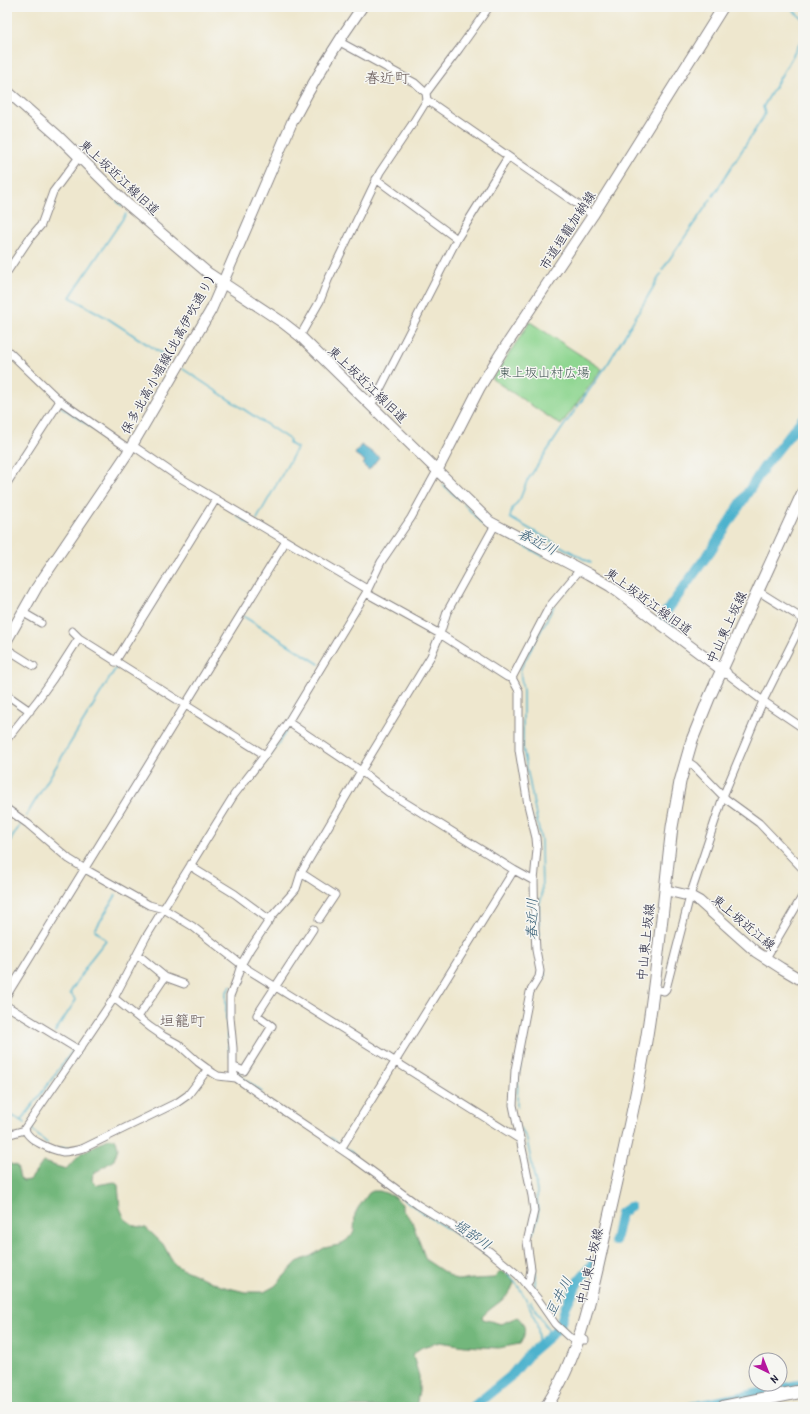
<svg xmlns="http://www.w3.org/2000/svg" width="810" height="1414" font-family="'Patrick Hand','Klee One',sans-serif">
	<rect width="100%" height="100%" fill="#f6f6f2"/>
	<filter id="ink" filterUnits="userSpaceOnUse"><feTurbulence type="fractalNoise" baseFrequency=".025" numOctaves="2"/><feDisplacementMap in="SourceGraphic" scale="8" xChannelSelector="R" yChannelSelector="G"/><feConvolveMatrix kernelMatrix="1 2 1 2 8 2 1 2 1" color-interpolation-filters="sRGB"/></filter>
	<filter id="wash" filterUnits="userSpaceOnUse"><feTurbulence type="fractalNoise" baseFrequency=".012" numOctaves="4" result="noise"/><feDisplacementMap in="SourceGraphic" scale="16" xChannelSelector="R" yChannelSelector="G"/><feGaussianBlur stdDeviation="0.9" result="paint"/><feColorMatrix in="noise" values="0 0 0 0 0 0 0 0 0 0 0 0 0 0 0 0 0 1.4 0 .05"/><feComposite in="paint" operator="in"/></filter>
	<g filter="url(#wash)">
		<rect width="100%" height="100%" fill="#eee7ce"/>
		<path fill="#8fd691" stroke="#587c66" d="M530 322 602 369 561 425 492 379Z"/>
		<path fill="#73b77b" stroke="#4a6c5b" d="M110 1138 116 1140 118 1148 114 1160 93 1174 92 1180 97 1185 114 1182 118 1185 120 1208 125 1219 135 1226 146 1228 163 1244 172 1261 178 1267 221 1286 245 1292H264L275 1286 297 1262 311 1256 324 1248 339 1245 347 1240 354 1232 355 1214 358 1208 369 1193 373 1191H380L391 1195 402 1204V1210L411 1219 426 1260 456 1280 494 1278 501 1271 511 1277 514 1283C509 1300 493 1304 482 1317L483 1319 501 1324 517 1317C527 1324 526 1335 520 1344L498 1348 465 1346 440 1342 422 1347 415 1352 413 1356 419 1376V1390L416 1407H7V1163L17 1166 20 1178 23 1181 30 1180 43 1162 66 1169 81 1153Z"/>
		<path fill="#4eb2cd" stroke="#386a84" d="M361 445 379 457 369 470 363 465 365 461 355 454Z"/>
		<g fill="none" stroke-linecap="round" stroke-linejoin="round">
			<path stroke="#4eb2cd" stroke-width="1.5" d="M789 7 803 19
				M713 196 762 119 765 113 763 107 803 38
				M117 201 122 206
				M126 214 70 297 107 318 170 359
				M662 270 711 199
				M183 369 290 440 289 443 297 448 257 519
				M155 396 172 368
				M60 406 94 429
				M443 485 459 499
				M464 504 483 525
				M237 516 263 531
				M508 537 543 556
				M591 563 510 518 512 509 520 499 527 481 561 430 609 362 661 274
				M566 592 574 582
				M243 616 319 664
				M248 782 251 781 277 746 289 726
				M26 816 117 666
				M7 846 20 825
				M539 935V905L542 896 541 841 523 748V691L520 670 554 606
				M536 988 545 976 541 959
				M531 1006 534 999 533 994
				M55 1032 76 1000 70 993 91 959 106 940 95 930 116 895
				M230 1056 226 1015V993L231 986
				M239 1072 242 1077 262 1092
				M517 1107 518 1077 528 1023
				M7 1113 25 1123
				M21 1121 73 1050
				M30 1126 34 1132 47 1143
				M521 1128 527 1140 537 1191 538 1218 533 1233
				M331 1138 340 1144
				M60 1148H68
				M346 1148 356 1156
				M395 1193C416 1209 439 1223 461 1238 475 1246 490 1255 501 1266 515 1279 526 1297 533 1314 538 1326 541 1335 534 1346L536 1349
				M531 1246 536 1276 534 1290
				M531 1301V1303L548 1329 547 1338"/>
			<path stroke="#4eb2cd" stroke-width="10" d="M671 627 661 619 711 550 764 467 803 418
				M615 1241 621 1213 630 1207
				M473 1407 511 1376 530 1353 553 1333 560 1325 566 1306 579 1280 592 1265
				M691 1407 803 1384"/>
		</g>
	</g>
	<g filter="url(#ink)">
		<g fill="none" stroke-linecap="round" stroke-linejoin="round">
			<g stroke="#888484" stroke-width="9">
				<path id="street" d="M338 41 415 83 426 93
					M427 100 426 93 459 49 489 7
					M376 179 457 239
					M7 272 29 239 41 225 53 192 79 157
					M300 336 320 301 328 280 380 172 411 126 427 100 593 215
					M7 350 60 401 129 449
					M370 404 375 399 457 239 508 157
					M132 445 177 476 367 589
					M7 483 60 401
					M495 525 447 612 440 634 431 656 361 771 388 792 514 870 534 881
					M758 591 803 619
					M366 593 440 634 507 677 512 678
					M22 612 41 623
					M72 631 79 638
					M7 649 34 666
					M115 662 216 499
					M726 673 763 701 803 728
					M7 695 30 711
					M288 722 361 771 301 873 296 889 272 916 250 949 241 965 236 981 230 996V1017L233 1048V1072L236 1078 272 1103 351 1156 418 1205 456 1228 489 1251 518 1275 537 1298 555 1324 569 1337 575 1340H585
					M7 739 37 701 52 680 79 638 265 755
					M685 760 694 766 726 799 759 823 803 869
					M7 809 28 824 69 859 85 869 149 905 164 909 172 914 192 926 247 969 521 1140
					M191 864 196 870 235 894 270 920
					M301 873 335 895 319 919
					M137 954 165 977 184 984
					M766 958 803 895
					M654 989 664 991 666 989 690 896 724 794 763 701 803 621
					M7 995 286 541
					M114 998 150 1027 163 1036 178 1044 198 1062 213 1073 218 1076 236 1078
					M7 1006 79 1050 25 1128C26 1140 52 1150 63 1152 70 1152 77 1150 84 1148L178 1102 188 1095 208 1069
					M138 1017 165 977
					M79 1050 114 998 146 937 234 795 265 755 288 722 366 593 381 562 411 518 438 469
					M234 1067 244 1071 272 1026 257 1015 313 929
					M7 1135 25 1130
					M341 1149 514 870
					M526 1285 529 1281 531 1269 527 1242 534 1211 532 1196 513 1105 515 1070 530 992 539 977 540 971 536 950 535 932 534 881 537 849 536 838 528 805 519 750V691L512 678 549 607 578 572 579 569"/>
			</g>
			<g stroke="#888484" stroke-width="12">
				<path id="secondary" d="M7 91 58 136 125 202 208 273 282 322 300 336 490 522 589 574 610 586 726 673
					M438 469 480 387 501 353 593 215 723 7
					M7 640 37 587 127 454 211 310 292 122C313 82 336 44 362 7
					M665 890 690 896 699 901 756 952 781 968 803 981"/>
			</g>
			<g stroke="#888484" stroke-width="13">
				<path id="primary" d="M546 1407C583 1351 593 1285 608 1221 622 1159 637 1097 647 1035 658 966 664 896 672 827L680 782 692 740 709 698 803 492"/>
			</g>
			<g stroke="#888484" stroke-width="15">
				<path id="highway" d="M724 1407 803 1391"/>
			</g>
			<use href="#street" stroke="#fff" stroke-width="7"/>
			<use href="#secondary" stroke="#fff" stroke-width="10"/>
			<use href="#primary" stroke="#fff" stroke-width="11"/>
			<use href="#highway" stroke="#fff" stroke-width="13"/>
		</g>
	</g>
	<g text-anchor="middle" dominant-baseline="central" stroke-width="3" stroke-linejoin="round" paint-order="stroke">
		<g font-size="13" fill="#22223b" stroke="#f6f6f2">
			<text transform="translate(120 177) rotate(43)">東上坂近江線旧道</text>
			<text transform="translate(567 230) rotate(-57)">市道垣籠加納線</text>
			<text transform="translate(167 355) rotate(-61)">保多北高小堀線(北高伊吹通り)</text>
			<text transform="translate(368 384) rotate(44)">東上坂近江線旧道</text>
			<text transform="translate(649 601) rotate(36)">東上坂近江線旧道</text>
			<text transform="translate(726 627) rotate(-65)">中山東上坂線</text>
			<text transform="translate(744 922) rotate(40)">東上坂近江線</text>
			<text transform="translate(645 942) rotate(-84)">中山東上坂線</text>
			<text transform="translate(589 1266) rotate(-77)">中山東上坂線</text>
		</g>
		<g font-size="13" fill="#435855" stroke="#f6f6f2">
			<text x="544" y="372">東上坂山村広場</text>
		</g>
		<g font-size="14" font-style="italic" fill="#345c75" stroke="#f6f6f2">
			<text transform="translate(538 541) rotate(27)">春近川</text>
			<text transform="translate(531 919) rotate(-89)">春近川</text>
			<text transform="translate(473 1234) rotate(35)">堀部川</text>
			<text transform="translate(558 1296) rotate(-63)">豆井川</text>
		</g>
		<g font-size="15" fill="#655755" stroke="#f6f6f2">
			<text x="387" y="77">春近町</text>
			<text x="182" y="1020">垣籠町</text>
		</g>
	</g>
	<rect width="810" height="1414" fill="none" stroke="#f6f6f2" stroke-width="24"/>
	<g transform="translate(768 1372) rotate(137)"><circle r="19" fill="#f6f6f2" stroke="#a1a1a9"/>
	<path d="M0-3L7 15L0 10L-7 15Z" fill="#b5179e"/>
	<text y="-6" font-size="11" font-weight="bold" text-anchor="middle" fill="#22223b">N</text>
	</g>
</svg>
